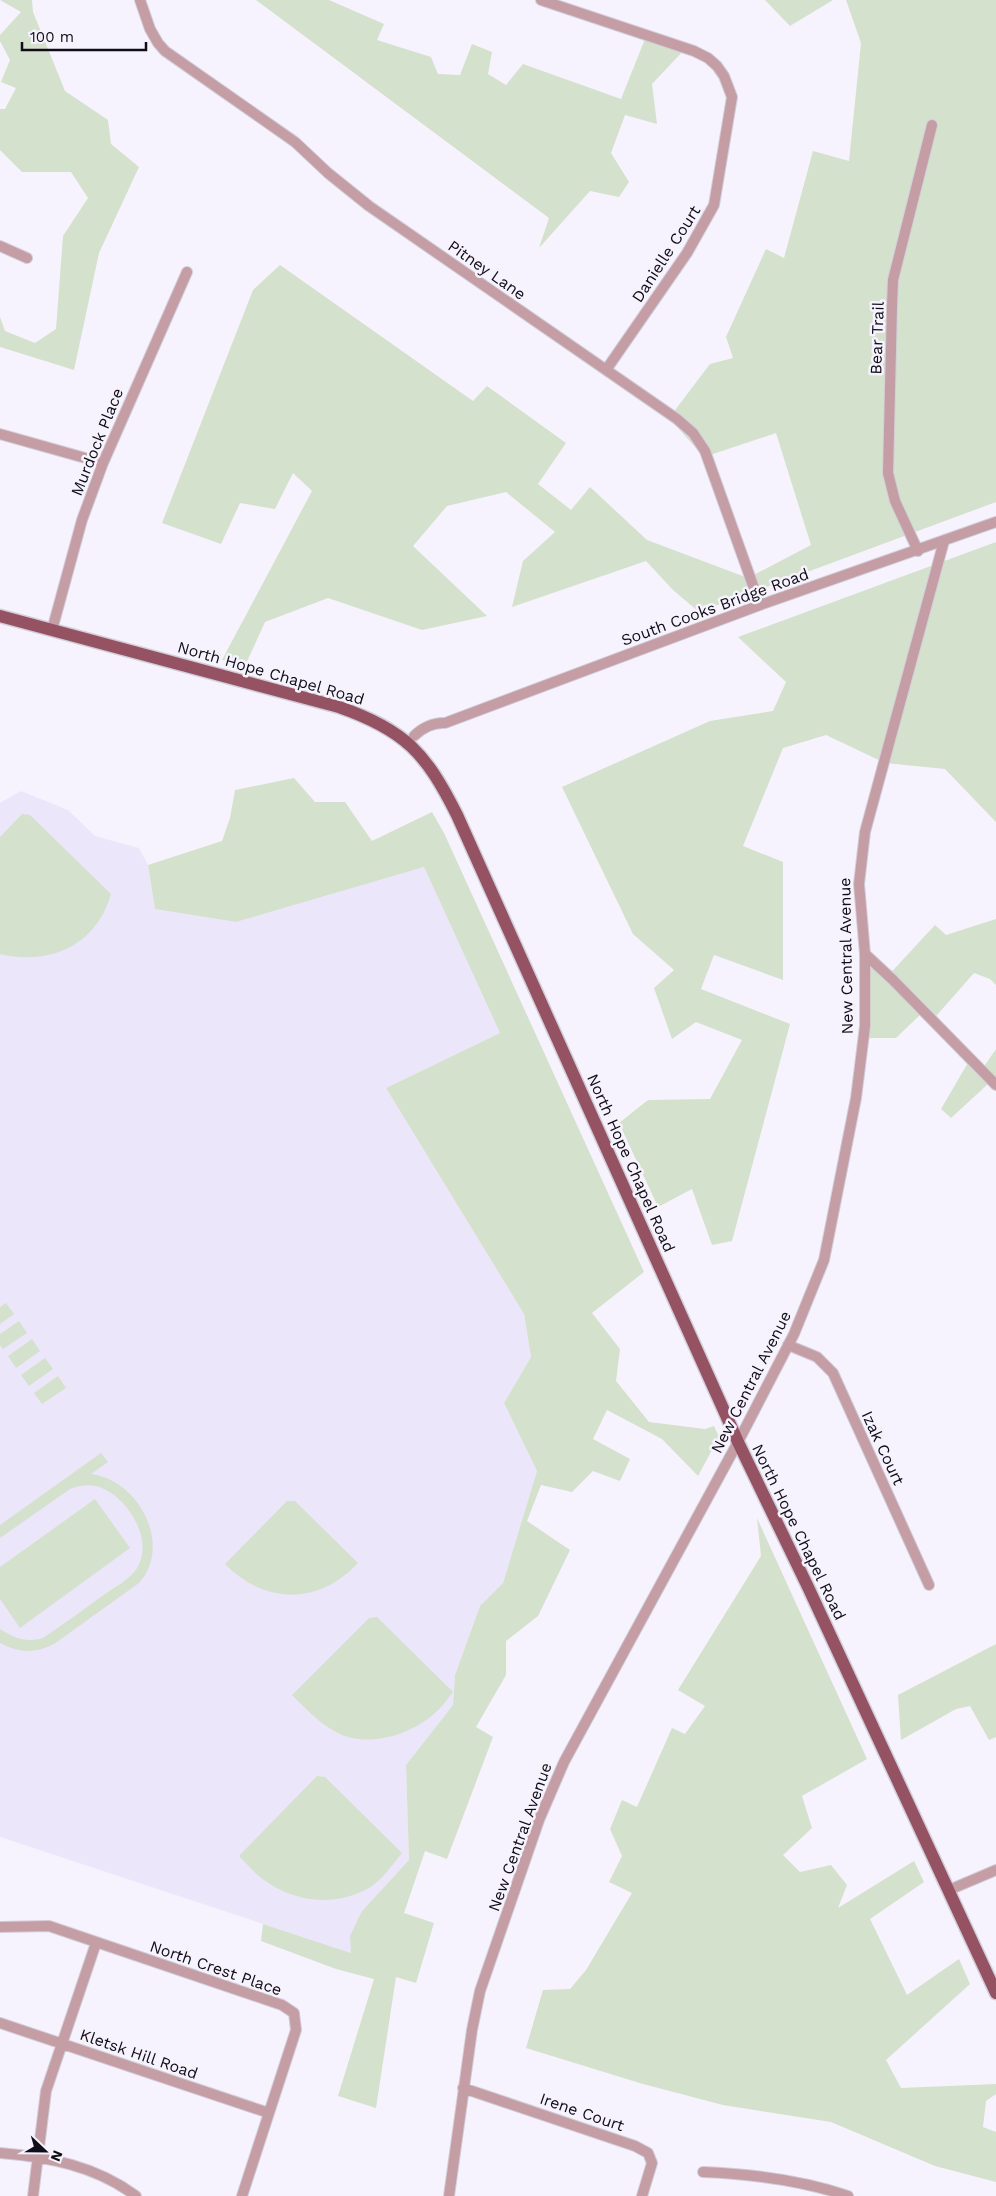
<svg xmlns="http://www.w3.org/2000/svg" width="996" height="2196" font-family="'Work Sans',sans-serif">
	<rect width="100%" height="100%" fill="#f6f3fe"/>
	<path fill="#ece6fa" d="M21 791 68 810 95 836 139 848 148 865 155 909 236 922 424 867 500 1033 386 1088 524 1314 531 1357 504 1403 537 1471 503 1583 480 1606 455 1675 453 1705 406 1765 409 1860 362 1911 351 1953 0 1837V803Z"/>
	<path fill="#d4e1cd" d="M0 0H32L33 12 65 91 108 120 111 144 139 167 99 253 74 370 0 347V317L5 331 35 343 56 329 63 236 88 198 71 172H22L0 150V109H5L16 88 1 82 10 60 0 41V35L21 12Z
		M256 0H329L384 24 377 40 431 57 438 74 460 75 472 44 492 52 488 74 506 85 523 64 621 99 647 34 686 48 652 84 657 124 625 115 611 153 629 182 619 197 590 191 539 248 549 218Z
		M765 0H833L790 26Z
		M846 0H996V502L699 612 673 590 646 561 512 607 523 561 555 532 506 492 447 506 413 546 487 616 422 630 328 598 265 622 245 666 222 660 312 491 293 473 275 509 240 503 221 544 162 523 253 290 280 265 473 401 487 386 566 443 538 484 571 510 590 487 647 540 748 578 811 545 776 433 704 457 669 418 710 364 733 358 726 337 766 249 784 258 813 151 849 161 861 43Z
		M996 542V822L945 769 885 763 826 735 783 748 743 846 783 862V980L714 955 701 989 790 1024 732 1241 712 1245 692 1189 658 1207 619 1123 648 1100 710 1099 742 1040 696 1022 672 1039 654 988 674 970 633 934 562 787 710 721 773 711 786 682 738 637Z
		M294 778 315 802H345L372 841 432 812 444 833 644 1272 592 1313 620 1349 616 1381 649 1422 705 1429 714 1426 719 1437 698 1476 662 1439 607 1410 593 1439 630 1459 620 1481 593 1471 572 1492 541 1485 527 1521 570 1550 538 1616 506 1641V1675L476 1727 493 1737 447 1859 425 1851 404 1913 434 1923 416 1983 396 1977 376 2108 338 2096 374 1979 336 1969 261 1941 263 1924 351 1953 350 1936 362 1911 409 1860 406 1765 453 1705 455 1675 480 1606 503 1583 537 1471 504 1403 531 1357 524 1314 386 1088 500 1033 424 867 236 922 155 909 148 865 222 841 230 818 235 790Z
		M22 814 30 815 111 894C108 903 105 912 100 919 78 954 37 963 0 954V837Z
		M996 919V985L990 979 974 973 930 1023 921 1014 896 1038H865L863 958 884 980 935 925 946 935Z
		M996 1049V1091L988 1084 951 1118 941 1109 969 1061 981 1071Z
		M6 1303 14 1314 0 1324V1307Z
		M19 1321 27 1333 3 1349 0 1345V1334Z
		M32 1339 40 1351 16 1368 8 1356Z
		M45 1358 53 1369 29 1386 21 1375Z
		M58 1376 66 1388 42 1404 34 1393Z
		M101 1453 108 1462 91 1474C139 1480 173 1545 139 1583L54 1644C35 1654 19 1653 0 1643V1629C14 1638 26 1643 43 1638 64 1624 84 1609 105 1594 115 1587 127 1581 135 1571 157 1542 127 1494 96 1486 87 1484 78 1486 70 1489L0 1538V1525Z
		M95 1499 130 1548 20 1628 0 1599V1567Z
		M287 1501H295L358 1563C319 1605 265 1605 225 1564Z
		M757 1518 867 1759 802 1796 812 1828 783 1855 800 1872 831 1865 847 1885 838 1908 914 1861 924 1882 870 1919 907 1995 959 1959 970 1984 886 2060 901 2088 996 2084V2094L986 2101 983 2127 996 2132V2182L935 2166 831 2122 723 2105 643 2084 526 2048 543 1990 570 1989 586 1970 632 1893 609 1882 622 1856 610 1829 622 1800 637 1807 672 1728 685 1734 705 1706 678 1690 761 1556Z
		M377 1617 453 1692C447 1699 442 1707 435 1713 411 1735 366 1749 336 1732 319 1723 305 1708 292 1695L369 1618Z
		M996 1644V1737L989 1740 970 1706 956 1709 901 1740 898 1695Z
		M317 1776 325 1777 402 1853C392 1865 381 1882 367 1889 333 1907 294 1902 264 1880 255 1874 247 1864 239 1856Z"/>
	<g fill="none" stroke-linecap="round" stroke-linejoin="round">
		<g stroke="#d1ced9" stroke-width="12">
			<path id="minor" d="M140 0 150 29 158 43 165 51 295 142 328 173 369 206 677 419 693 433 705 451 760 605
				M541 0 694 51 708 58 717 66 724 76 732 97 714 205 687 253 606 370
				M0 246 27 258
				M0 434 103 463
				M918 551 895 501 888 473 892 306 893 280 932 125
				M52 630 82 520 103 463 187 272
				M414 736C422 728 434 722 445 723L760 605 996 522
				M865 954 893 980 996 1085
				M788 1345 817 1357 833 1373 929 1585
				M949 1890 996 1870
				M0 1927 49 1926 282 2005 294 2013 296 2030 242 2196
				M0 2023 269 2113
				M463 2088 635 2146 648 2153 652 2163 642 2196
				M0 2153C49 2157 96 2166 136 2196
				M703 2172C752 2174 801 2180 848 2196
				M33 2196 46 2091 96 1943
				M449 2196 472 2030 480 1991 539 1820 564 1762 738 1442 794 1334 824 1260 856 1098 865 1026V954L859 884 865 832 944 541"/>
		</g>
		<g stroke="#d1ced9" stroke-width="15">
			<path id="major" d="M0 616 339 707C405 730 426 753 457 815L738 1442 808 1587 996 1993"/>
		</g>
		<use href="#minor" stroke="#c49da5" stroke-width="10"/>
		<use href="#major" stroke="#945263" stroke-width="12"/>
	</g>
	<g text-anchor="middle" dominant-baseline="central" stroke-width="5" stroke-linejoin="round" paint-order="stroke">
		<g font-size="16" fill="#0f0d15" stroke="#f6f3fe">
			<text transform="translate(666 254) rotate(-57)">Danielle Court</text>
			<text transform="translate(487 270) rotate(35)">Pitney Lane</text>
			<text transform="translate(877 338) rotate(-88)">Bear Trail</text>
			<text transform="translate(97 442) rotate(-68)">Murdock Place</text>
			<text transform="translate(715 607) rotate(-20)">South Cooks Bridge Road</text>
			<text transform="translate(271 673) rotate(16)">North Hope Chapel Road</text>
			<text transform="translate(846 956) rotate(-91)">New Central Avenue</text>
			<text transform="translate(631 1163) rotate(66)">North Hope Chapel Road</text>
			<text transform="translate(751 1382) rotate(-63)">New Central Avenue</text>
			<text transform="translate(883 1448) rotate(65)">Izak Court</text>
			<text transform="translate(799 1532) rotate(64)">North Hope Chapel Road</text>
			<text transform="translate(520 1837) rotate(-70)">New Central Avenue</text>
			<text transform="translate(216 1968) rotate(19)">North Crest Place</text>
			<text transform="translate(139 2054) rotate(19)">Kletsk Hill Road</text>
			<text transform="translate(582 2112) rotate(19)">Irene Court</text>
		</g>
	</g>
	<g transform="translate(45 2151) rotate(112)" stroke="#f6f3fe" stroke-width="4" paint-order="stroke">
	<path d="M0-4L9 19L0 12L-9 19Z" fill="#0f0d15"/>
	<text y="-8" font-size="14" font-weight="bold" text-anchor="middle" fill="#0f0d15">N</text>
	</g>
	<path d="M22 42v8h124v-8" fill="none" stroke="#0f0d15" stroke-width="2.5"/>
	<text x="30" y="42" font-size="15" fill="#0f0d15" stroke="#f6f3fe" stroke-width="4" paint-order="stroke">100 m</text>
</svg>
